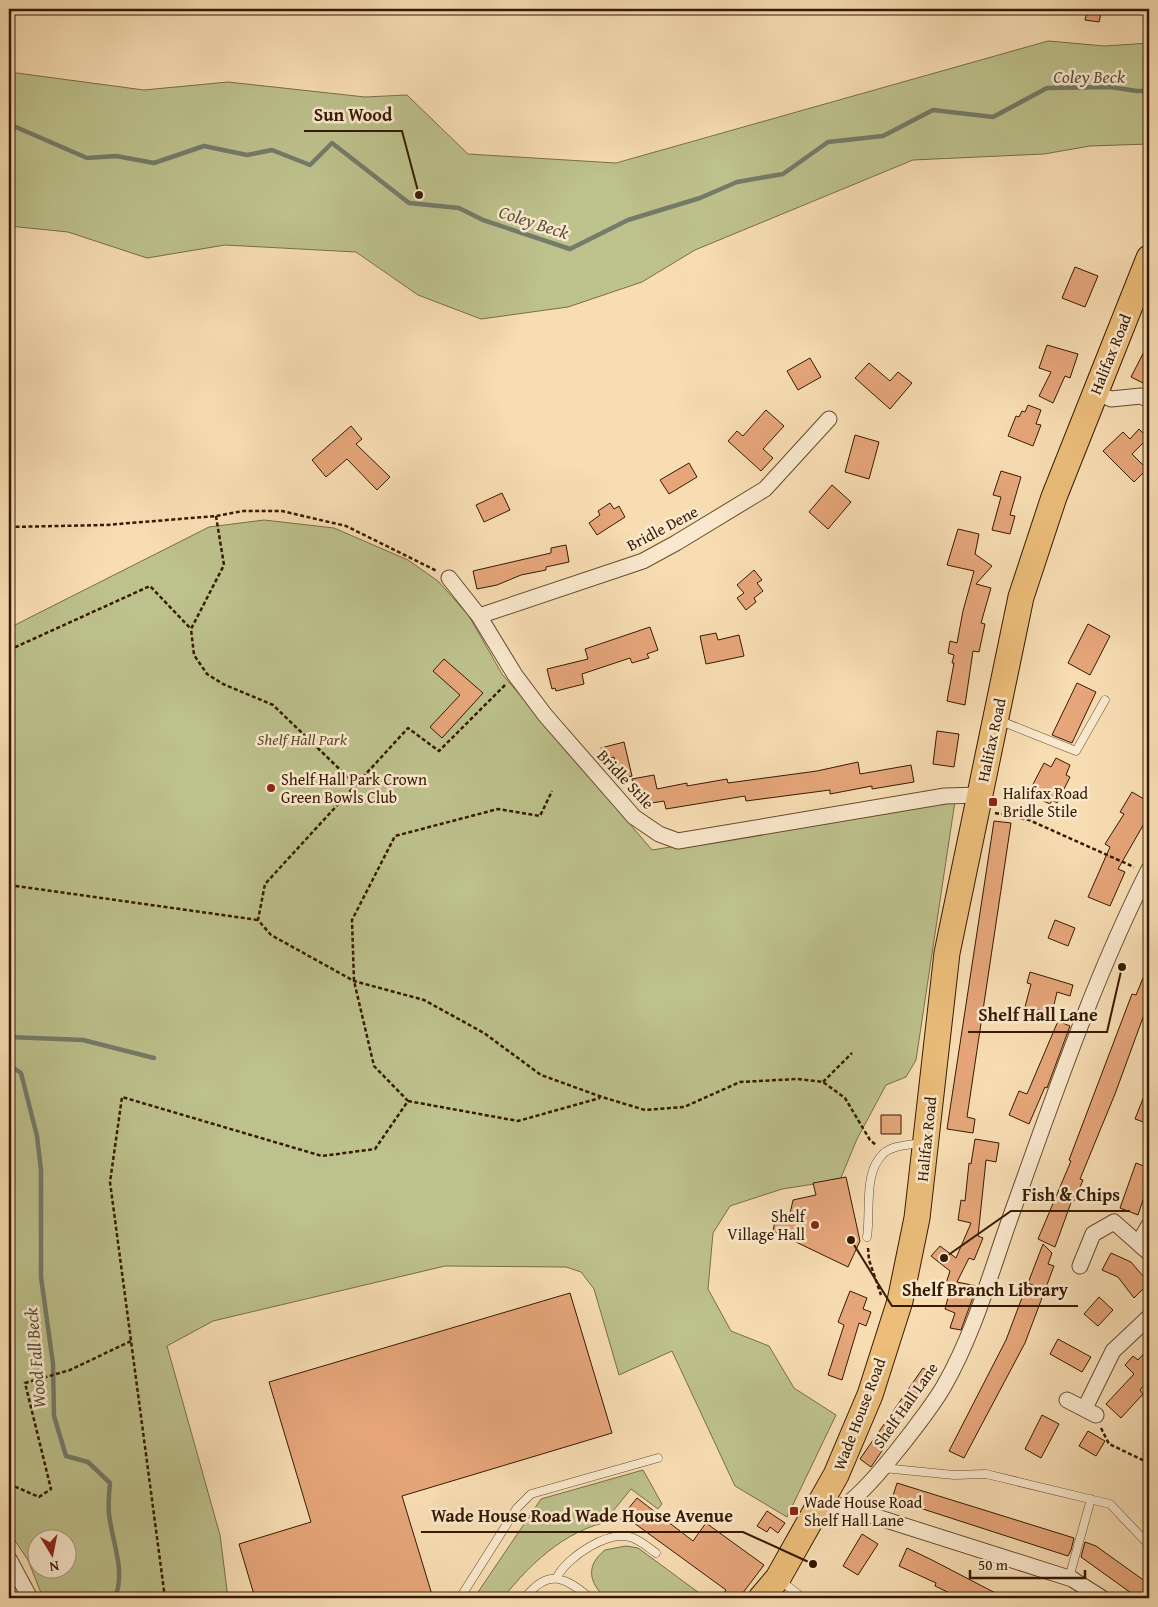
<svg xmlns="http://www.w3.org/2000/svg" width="1158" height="1607" font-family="'Gentium Book Plus',serif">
	<rect width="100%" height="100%" fill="#f8ddb3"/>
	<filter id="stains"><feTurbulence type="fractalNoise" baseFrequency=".004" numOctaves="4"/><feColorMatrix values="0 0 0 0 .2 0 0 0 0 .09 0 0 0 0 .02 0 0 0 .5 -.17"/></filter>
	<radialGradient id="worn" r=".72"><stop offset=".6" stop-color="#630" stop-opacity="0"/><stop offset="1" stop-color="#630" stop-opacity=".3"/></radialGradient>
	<path fill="#bdc18c" stroke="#7a6e46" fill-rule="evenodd" d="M1048 41 1105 46 1149 43V144L1090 146 1044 154 913 160 695 250 642 282 568 307 481 319 418 295 356 252 225 245 147 258 68 232 9 226V72L144 90 228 82 365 97 407 95 468 154 616 163Z
		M264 520 334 528 408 560 438 581 469 616 502 674 652 850 955 801 916 1060 906 1077 886 1085 857 1139 840 1180 782 1189 730 1206 713 1233 708 1289 731 1331 769 1346 794 1388 836 1415 787 1517 735 1486 672 1351 619 1375 594 1289 581 1272 566 1267 445 1266 213 1321 167 1346 220 1535 228 1598H43L28 1560 9 1532V628L209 527ZM38 1540H68V1570H38Z
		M643 1470 662 1504 658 1509 631 1489 613 1511 621 1520C572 1524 532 1561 503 1598H474L541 1499Z
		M626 1546 638 1548 706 1598H606C589 1583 585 1566 605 1550Z"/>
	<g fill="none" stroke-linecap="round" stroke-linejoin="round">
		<path stroke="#747b69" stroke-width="4.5" d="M1136 91H1149
			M9 124 87 158 116 156 154 163 204 146 247 155 272 150 310 165 332 143 409 203 459 208 483 220 570 249 628 220 700 198 737 182 783 174 828 142 883 136 933 110 993 117 1047 88 1110 87 1137 91
			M9 1037 83 1040 154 1058
			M9 1065 21 1073 37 1136 41 1170V1277L53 1364 54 1416 66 1456 88 1462 110 1483C109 1493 108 1504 109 1514 112 1542 126 1570 115 1598"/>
	</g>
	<path fill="#e6a67a" stroke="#361a00" d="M1088 9H1102L1099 22 1085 20Z
		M1075 267 1098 276 1085 307 1062 298Z
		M1149 342V386L1131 377Z
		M1047 345 1078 354 1070 378 1065 376 1053 403 1039 396 1051 372 1039 368Z
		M810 358 821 377 798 390 787 371Z
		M869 363 890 381 898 372 912 383 890 409 855 378Z
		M1028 405 1041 410 1036 424 1041 425 1033 446 1008 436 1016 416 1019 417 1022 411 1025 412Z
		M766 410 784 426 763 449 773 458 761 471 728 441 737 431 743 436Z
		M351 426 362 439 356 444 390 477 377 490 347 459 326 477 312 460Z
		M1139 429 1148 438 1132 454 1147 469 1134 482 1103 451 1123 432 1130 439Z
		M855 435 879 442 869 479 845 472Z
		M689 463 697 477 669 494 660 480Z
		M1001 471 1021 477 1010 515 1015 516 1010 534 992 530 1001 497 993 495Z
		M832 485 851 502 828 529 809 512Z
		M502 493 510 510 484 522 476 505Z
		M610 503 614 509 619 506 625 517 597 535 589 523 600 515 598 511Z
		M958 529 979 534 975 554 992 566 976 584 991 588 981 623 985 624 979 652 973 651 965 705 947 701 954 663H952L954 655 948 653 950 641 957 643 963 611 974 571 947 565Z
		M566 545 569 562 546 567V570L521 575 497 585 477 589 473 571 551 553V548Z
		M754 570 762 580 757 583 763 591 754 598 756 602 746 610 737 598 744 593 737 585Z
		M1088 624 1110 636 1090 675 1068 663Z
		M650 627 658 650 647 654 649 658 632 663 630 658 582 674 584 684 556 691 555 688 552 689 547 669 588 659 585 649Z
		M716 633 718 640 739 635 744 656 706 664 700 636Z
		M444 659 483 693 442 738 430 727 460 695 433 671Z
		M1077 683 1096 692 1072 743 1052 735Z
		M937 731 959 734 954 767 933 764Z
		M624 742 632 776 619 779 614 757 604 760 601 748Z
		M1056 758 1070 765 1066 775 1070 777 1057 803 1052 800 1050 804 1028 794 1044 763 1051 767Z
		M858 762 860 774 911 765 914 782 872 789V786L830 794V790L746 801 745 796 666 809 664 801 646 804 644 791 635 792 632 779 654 775 657 789 687 783V786L727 779 728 783 817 771Z
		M1132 792 1149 802V815L1118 869 1125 872 1110 906 1088 897 1110 847 1105 844 1124 814 1120 812Z
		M994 821 1011 823 967 1117 975 1119 973 1133 947 1129Z
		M1055 920 1075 928 1068 946 1048 938Z
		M1149 963V1001L1115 1094 1080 1179 1083 1180 1074 1201 1072 1200 1055 1247 1038 1239 1071 1161 1069 1160 1132 994 1136 995Z
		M1030 972 1073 985 1070 996 1057 992 1052 1013 1025 1007 1031 984 1027 983Z
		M1058 1021 1070 1026 1047 1088 1045 1087 1029 1124 1009 1115 1019 1091 1027 1094Z
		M1148 1086H1149V1124L1135 1119Z
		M881 1115H901V1134H881Z
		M975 1139 999 1143 996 1162 986 1160 978 1236 983 1238 974 1260 969 1258 957 1282 977 1286 961 1330 950 1328 955 1313 945 1309 951 1286 946 1283 950 1271 931 1256 940 1246 956 1258 971 1223 958 1220 961 1200 965 1201 969 1163 971 1164Z
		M1136 1163 1149 1168V1182L1138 1215 1120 1208Z
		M846 1177 860 1241 848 1267 773 1231 776 1216 789 1218 793 1200 816 1195 813 1183Z
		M1043 1244 1052 1253 1048 1264 1054 1266 1045 1290 1028 1283Z
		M1111 1253 1131 1262 1149 1283 1134 1298 1118 1277 1102 1270Z
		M850 1291 867 1298 863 1309 871 1312 866 1326 859 1323 842 1380 828 1375 844 1325 838 1322Z
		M570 1293 612 1433 402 1496 433 1598H255L239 1544 311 1522 269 1382Z
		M1023 1295 1042 1298 1025 1343 964 1458 949 1451 1006 1340Z
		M1099 1297 1113 1310 1098 1326 1084 1314Z
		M1058 1339 1091 1357 1082 1372 1050 1354Z
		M1149 1348V1380L1140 1390 1143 1394 1121 1418 1106 1404 1134 1374 1125 1365 1133 1356 1138 1360Z
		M923 1368 934 1375 871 1467 860 1459Z
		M1042 1415 1059 1424 1041 1458 1025 1449Z
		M1088 1431 1105 1441 1096 1456 1079 1446Z
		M897 1483 1074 1538 1071 1550 1068 1556 892 1499Z
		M637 1498 693 1541 706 1523 764 1565 739 1598H720L726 1590 623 1515Z
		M767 1511 785 1523 778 1533 770 1527 767 1532 757 1526Z
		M862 1534 878 1544 858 1575 843 1566Z
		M1085 1542 1096 1546 1149 1584V1598H1138L1081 1557Z
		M907 1548 932 1560 1005 1598H960L935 1586 936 1583 899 1566Z"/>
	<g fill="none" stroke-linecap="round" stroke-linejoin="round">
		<g stroke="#664b2d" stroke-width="9">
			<path id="service" d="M998 720 1076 751 1105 700
				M867 1237C871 1212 863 1173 883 1154 892 1145 910 1145 921 1143
				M883 1468 954 1475 986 1474 1110 1504 1149 1545
				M557 1577C567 1557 609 1529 633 1538 641 1541 649 1548 656 1553
				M1069 1578 1091 1499
				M781 1581 803 1598
				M460 1598 517 1508 531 1494 658 1458
				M525 1598C548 1568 565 1577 590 1598"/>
		</g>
		<g stroke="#664b2d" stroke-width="17">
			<path id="minor" d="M1095 392 1111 399 1141 396 1149 400
				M449 578 479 616 515 675 545 715 634 817 659 834 678 841 945 796 980 795
				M479 616 643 561 676 543 765 489 829 419
				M1139 1242 1149 1225
				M1080 1266 1093 1234 1114 1222 1149 1253
				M1067 1400 1096 1415
				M1085 1408 1113 1351 1149 1317
				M819 1505C826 1505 835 1507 842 1506 862 1501 932 1407 944 1386 975 1332 992 1268 1013 1210 1054 1096 1094 978 1149 869
				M842 1506 1072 1579 1102 1598
				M9 1559 30 1598"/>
		</g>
		<g stroke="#361a00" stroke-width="27">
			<path id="trunk" d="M761 1598 778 1578 836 1475 870 1395 900 1301 917 1218 947 953 1021 597 1054 497 1149 258"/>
		</g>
		<path stroke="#361a00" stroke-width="2.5" stroke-dasharray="4 2.5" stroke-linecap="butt" d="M216 516 224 565 191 629 194 655 207 674 223 684 273 705 355 784
			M9 527 106 525 216 516 243 511H282L346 526 437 571
			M9 650 150 586 191 629
			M505 685 439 751 408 728 265 884 258 920 271 935 354 981 424 1000 484 1033 541 1075 602 1097 645 1110 684 1107 740 1082 797 1079 823 1082 845 1098 870 1140 876 1145
			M995 813 1029 820 1134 867
			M9 885 258 920
			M823 1082 852 1053
			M408 1101 518 1121 600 1098
			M868 1248 869 1260 881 1295
			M1101 1428 1109 1444 1149 1463
			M9 1484 39 1497 51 1489 25 1383 70 1370 131 1341
			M165 1598 110 1182 122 1097 322 1156 375 1149 408 1101 374 1066 354 981 352 920 395 836 498 809 540 816 552 791"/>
		<use href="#service" stroke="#fae9ce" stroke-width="8"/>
		<use href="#minor" stroke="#fae9ce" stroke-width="15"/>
		<use href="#trunk" stroke="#ecbe7a" stroke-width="25"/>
	</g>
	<g fill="#8f2418" stroke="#fae9ce" stroke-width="2">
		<circle cx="271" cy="788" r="5"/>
		<rect x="988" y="797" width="10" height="10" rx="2.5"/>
		<circle cx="815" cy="1225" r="5"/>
		<rect x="789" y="1506" width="10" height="10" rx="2.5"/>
	</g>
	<g text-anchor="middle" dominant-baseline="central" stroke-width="5" stroke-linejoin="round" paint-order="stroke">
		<g font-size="16" fill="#361a00" stroke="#fae9ce">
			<text transform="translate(1110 354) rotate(-68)">Halifax Road</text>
			<text transform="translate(662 528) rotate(-28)">Bridle Dene</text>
			<text transform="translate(991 740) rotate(-78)">Halifax Road</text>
			<text transform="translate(626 779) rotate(47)">Bridle Stile</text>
			<text transform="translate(926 1139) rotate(-84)">Halifax Road</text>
			<text transform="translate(905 1405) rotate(-55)">Shelf Hall Lane</text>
			<text transform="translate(859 1414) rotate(-69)">Wade House Road</text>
		</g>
		<g font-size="16" font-style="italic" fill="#5e4c2a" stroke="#fae9ce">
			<text x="302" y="739">Shelf Hall Park</text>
		</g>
		<g font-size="16" fill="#361a00" stroke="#fae9ce" text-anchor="start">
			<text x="281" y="779">Shelf Hall Park Crown<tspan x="281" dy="18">Green Bowls Club</tspan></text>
			<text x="1003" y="793">Halifax Road<tspan x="1003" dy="18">Bridle Stile</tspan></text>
			<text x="805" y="1216" text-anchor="end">Shelf<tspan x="805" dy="18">Village Hall</tspan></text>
			<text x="804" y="1502">Wade House Road<tspan x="804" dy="18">Shelf Hall Lane</tspan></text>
		</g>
		<g font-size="18" font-style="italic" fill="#5a523d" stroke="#fae9ce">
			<text x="1089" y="76">Coley Beck</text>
			<text transform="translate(534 222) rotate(18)">Coley Beck</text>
			<text transform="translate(35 1358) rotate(-95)">Wood Fall Beck</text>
		</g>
	</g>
	<path fill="none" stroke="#361a00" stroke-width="2" d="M419 195L402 131H304M1122 967L1107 1032H968M944 1258L1011 1211H1130M851 1240L892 1306H1078M813 1564L743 1532H421"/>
	<g fill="#361a00" stroke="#fae9ce" stroke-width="2">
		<circle cx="419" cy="195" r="5"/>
		<circle cx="1122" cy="967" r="5"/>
		<circle cx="944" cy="1258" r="5"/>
		<circle cx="851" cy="1240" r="5"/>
		<circle cx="813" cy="1564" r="5"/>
	</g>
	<g font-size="18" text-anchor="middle" font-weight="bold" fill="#361a00" stroke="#fae9ce" stroke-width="5" stroke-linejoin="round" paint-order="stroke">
		<text x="353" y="121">Sun Wood</text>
		<text x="1038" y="1021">Shelf Hall Lane</text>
		<text x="1071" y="1201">Fish &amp; Chips</text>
		<text x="985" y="1296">Shelf Branch Library</text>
		<text x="582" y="1522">Wade House Road Wade House Avenue</text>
	</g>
	<rect width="1158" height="1607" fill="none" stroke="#f8ddb3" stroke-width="30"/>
	<rect x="10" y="10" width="1138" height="1587" fill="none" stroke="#361a00" stroke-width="2.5"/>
	<rect x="15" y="15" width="1128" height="1577" fill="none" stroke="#361a00"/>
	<g transform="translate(52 1554) rotate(170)"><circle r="24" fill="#fae9ce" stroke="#ac967c"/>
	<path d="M0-4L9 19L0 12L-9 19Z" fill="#8f2418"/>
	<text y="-8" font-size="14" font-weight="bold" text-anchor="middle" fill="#361a00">N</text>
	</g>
	<path d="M970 1570v8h115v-8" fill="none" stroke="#361a00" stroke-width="2.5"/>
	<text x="978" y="1570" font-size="15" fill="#361a00" stroke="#fae9ce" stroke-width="4" paint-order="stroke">50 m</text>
	<rect width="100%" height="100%" filter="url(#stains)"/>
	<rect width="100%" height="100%" fill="url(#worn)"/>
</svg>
